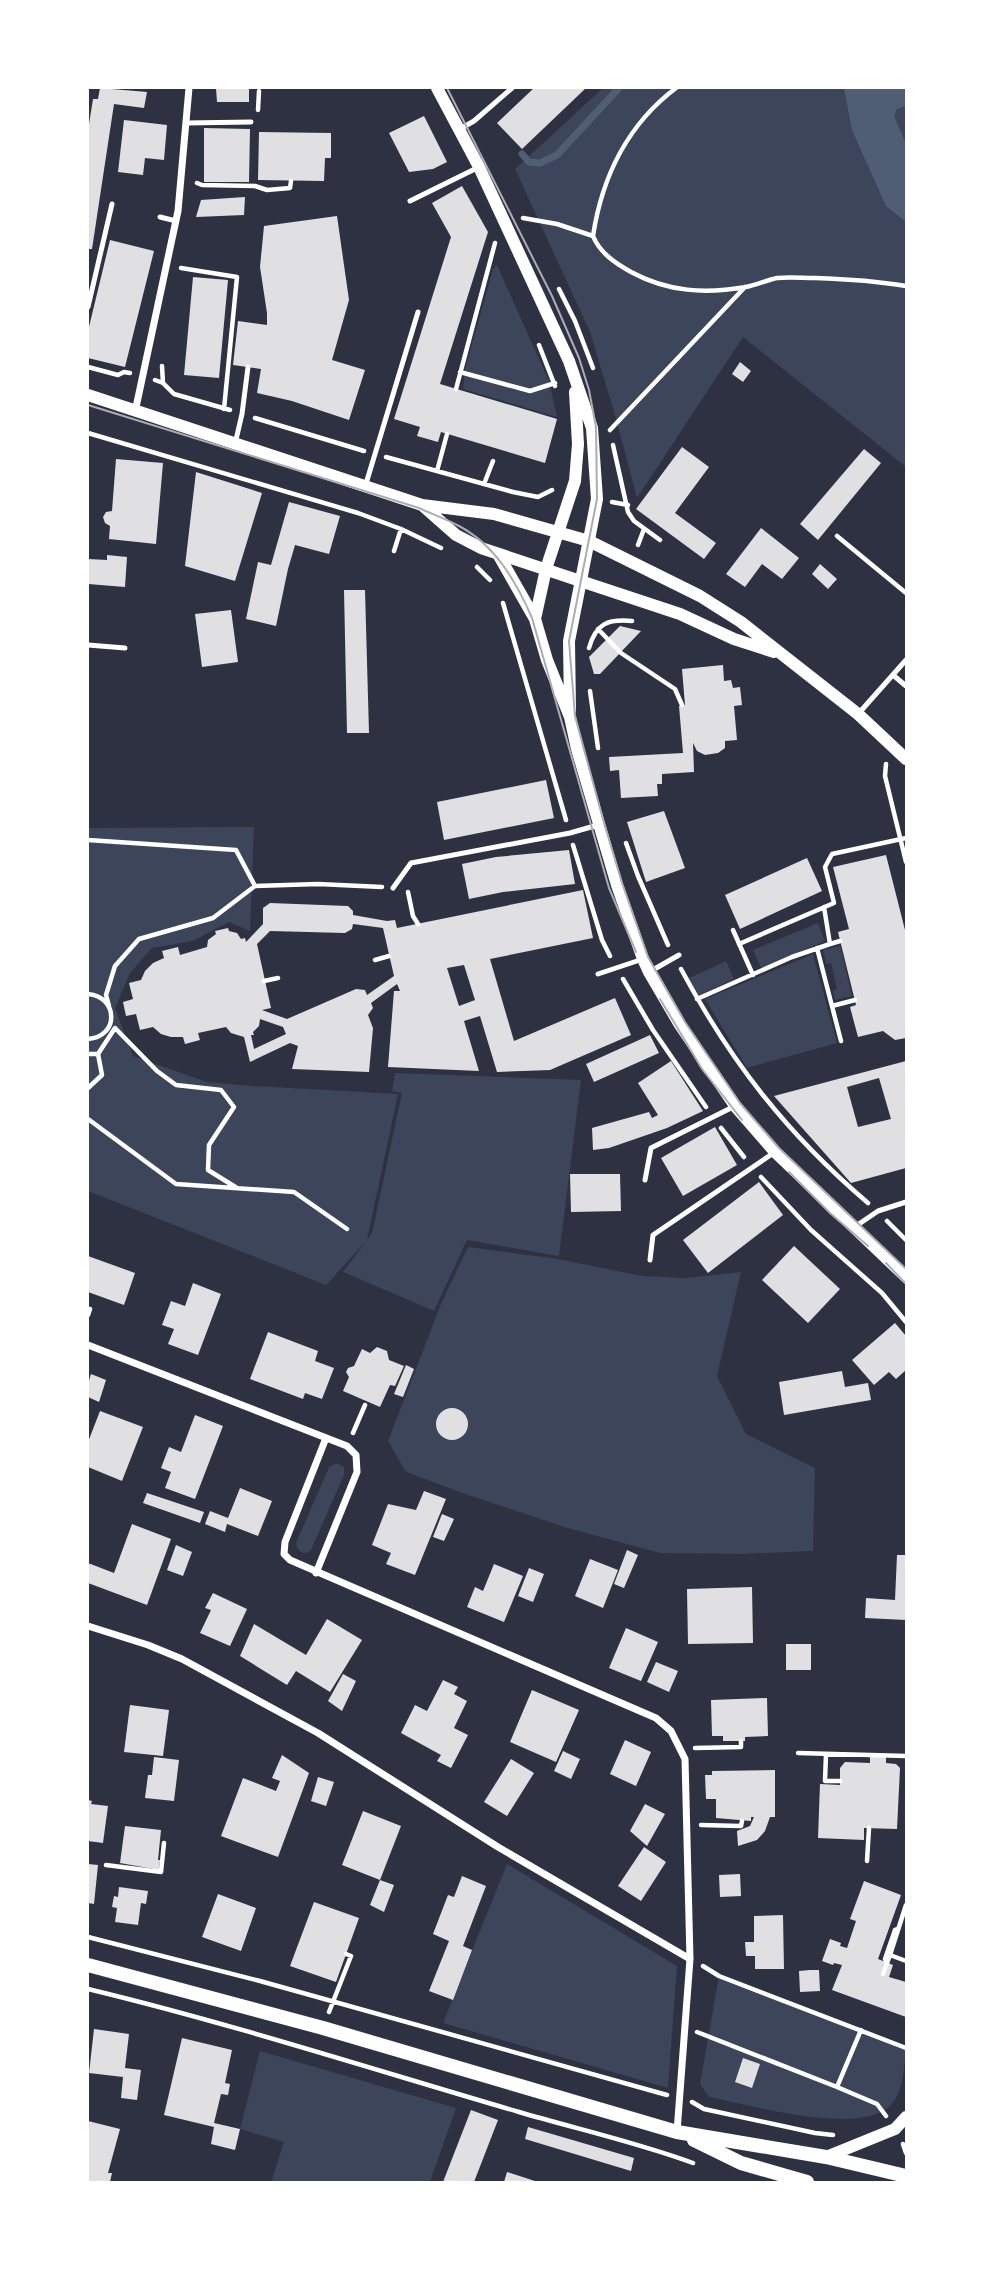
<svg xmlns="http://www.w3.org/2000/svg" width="994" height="2270" font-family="Mulish,sans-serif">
	<rect width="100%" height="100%" fill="#2d3142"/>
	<path fill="#3c4559" d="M603 88H906V467L743 337 637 498 615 415 590 332 515 169Z
		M497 265 549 381 557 417 463 389 465 369 493 269Z
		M254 827 250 931 229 922 193 941 152 948 130 973 115 1008 133 1056 207 1082 252 1086 398 1094 367 1240 372 1233 402 1093 392 1091 395 1073 581 1080 559 1256 467 1240 434 1311 343 1272 367 1240 326 1285 88 1191V828Z
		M818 923 825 941 761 968 753 950Z
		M840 946 852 996 835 1000 833 991 837 989 831 963 826 964 823 950Z
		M813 954 837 1043 747 1068 705 999Z
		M726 961 734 979 697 996 689 978Z
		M468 1247 558 1259 642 1276 686 1278 741 1272 717 1376 746 1434 815 1468 813 1551 743 1554 660 1553 564 1527 465 1494 406 1472 388 1441 441 1304Z
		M337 1463 344 1467V1475L311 1550C304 1556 297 1552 296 1543L329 1467Z
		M507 1864 677 1966 668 2088 443 2023Z
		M719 1976 906 2049C904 2068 904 2092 890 2106 859 2136 750 2105 709 2097L700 2084Z
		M260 2051 456 2108 430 2182H271L284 2142 240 2129Z"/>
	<path fill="#4f5d75" d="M844 88H906V106L897 109 894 116 906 144V222L886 206 852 130Z"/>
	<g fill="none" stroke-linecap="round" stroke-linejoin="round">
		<path stroke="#4f5d75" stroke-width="7" d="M522 154 529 162 540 163 557 155 619 88"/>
	</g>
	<path fill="#e0e0e3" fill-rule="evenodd" d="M100 88 147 92 144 108 114 104 92 249H88V130L93 99H98Z
		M216 88H249V102H217Z
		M534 88H586L522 149 497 123Z
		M424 116 447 162 433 169 409 172 389 133Z
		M124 120 167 125 164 160 145 158 143 175 118 172Z
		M204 128 250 129 249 182H204Z
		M259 132 331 133V158H325L324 181 258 180Z
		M462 186 488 232 440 384 557 419 545 463 441 432 438 442 417 436 420 427 394 419 451 237 432 203Z
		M245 197 244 215 196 217 201 200Z
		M337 216 349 300 332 360 365 370 349 420 292 401 257 393 261 369 233 365 238 321 267 325V313L260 267 264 226Z
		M110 240 154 251 125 367 88 358V331Z
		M193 277 228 280 219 378 184 375Z
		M740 362 751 371 743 382 732 374Z
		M682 447 709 467 675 513 716 543 704 559 636 509Z
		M864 449 881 463 818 540 800 524Z
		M116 459 163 463 156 544 109 539 110 526 105 523 103 517 106 512 112 511Z
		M196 472 262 493 235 581 185 566Z
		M289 502 340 516 329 554 295 545 288 569 276 626 246 619 258 562 271 565Z
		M761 528 799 558 782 579 762 564 745 587 726 574Z
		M107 555 127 557 125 587 88 584V559L107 560Z
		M820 564 837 579 828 589 812 574Z
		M344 590H365L369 733H347Z
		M231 610 238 662 202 667 195 614Z
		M620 626 641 631 600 674H594L589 657Z
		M723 665 724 681 731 680 733 688 740 687 742 705 734 706 737 740 725 741V748L718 753 705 755 697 751 693 743 694 772 662 774V784H657L658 796 621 798 619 770 610 771 609 757 683 753 679 706 685 705 682 669Z
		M546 780 554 818 444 840 437 802Z
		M664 811 685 868 646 882 627 822Z
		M569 850 575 884 503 892 469 899 462 864 496 857Z
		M886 855 906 934V1038L895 1040 883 1031 858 1037 850 1007 856 1005 838 932 849 929 833 867Z
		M807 858 822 891 740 929 725 895Z
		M583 890 593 938 490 959 514 1041 615 998 631 1035 550 1070 497 1072 480 1016 464 1021 479 1071 388 1067 394 991H400L397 984 371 1003 373 1008 368 1015 373 1028 369 1072 292 1069 298 1046 290 1043 250 1062 244 1037 231 1033 226 1027 198 1033 200 1040 185 1044 183 1037H171L161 1034 153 1027 140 1030 136 1014 126 1016 123 1002 133 999 129 983 141 980 145 971 153 963 164 958 162 951 178 947 180 955 207 947 208 940 216 934 215 931 228 928 229 931 237 933 241 939 245 938 246 942 263 924V908L270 903 348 906 353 911V915L387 921 395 920 397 928ZM353 924 383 928 394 976 367 995 365 990 356 989 287 1019 262 1010 271 1008 257 944 270 931 345 933 352 929ZM464 965 475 1000 459 1006 447 968ZM260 1019 283 1027 286 1034 254 1049 251 1035H254L253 1032 259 1026Z
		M650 1035 659 1053 594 1082 586 1064Z
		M671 1061 703 1111 667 1128 609 1148 593 1150 592 1128 649 1112 652 1118 658 1115 638 1083Z
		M906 1061V1168L851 1183 774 1096ZM879 1078 891 1119 858 1127 847 1087Z
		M715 1127 737 1165 683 1196 661 1158Z
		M570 1174H620L621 1211 571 1212Z
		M759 1182 783 1215 708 1273 683 1240Z
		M794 1246 840 1289 808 1323 762 1280Z
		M88 1256 135 1273 124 1305 88 1292Z
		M193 1283 221 1294 198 1355 168 1344 174 1329 162 1325 171 1301 185 1306Z
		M895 1323 906 1336V1370L896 1379 889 1372 874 1385 852 1360Z
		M268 1332 318 1351 315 1361 334 1368 322 1399 305 1393 303 1399 250 1379Z
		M377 1347 387 1351 389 1360 404 1366 395 1386 390 1385 380 1407 343 1391 349 1377 346 1372 348 1368 354 1366 362 1349 370 1353Z
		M406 1365 414 1369 403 1397 394 1394Z
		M842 1371 845 1387 868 1383 871 1400 784 1415 779 1382Z
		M91 1374 106 1380 99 1402 88 1397V1384Z
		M436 1424a16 16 0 1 1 32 0a16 16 0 1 1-32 0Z
		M100 1411 143 1427 122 1481 88 1467V1442Z
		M195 1415 223 1426 195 1499 165 1488 171 1472 161 1468 169 1447 181 1452Z
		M240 1488 272 1501 258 1536 227 1524 225 1532 205 1524 210 1511 228 1518Z
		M424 1491 446 1499 415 1575 386 1564 391 1553 372 1545 388 1504 416 1510Z
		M147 1493 204 1512 200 1523 143 1503Z
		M442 1514 454 1519 444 1541 433 1537Z
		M132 1524 171 1539 147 1605 88 1583V1563L114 1573Z
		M176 1545 192 1552 183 1576 167 1570Z
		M627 1550 638 1555 624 1588 614 1584Z
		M897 1555H906V1620L865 1618 866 1598 895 1600Z
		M590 1559 618 1570 603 1608 575 1596Z
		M494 1564 523 1576 504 1622 467 1607 475 1587 483 1591Z
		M529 1568 544 1574 533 1602 518 1596Z
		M752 1587 753 1643 688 1644 687 1589Z
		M213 1593 247 1609 230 1646 200 1633 211 1610 205 1608Z
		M327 1619 362 1640 330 1692 296 1671 287 1685 240 1656 254 1624 306 1655Z
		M626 1628 658 1642 641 1681 609 1668Z
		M786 1644H811V1670H786Z
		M656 1662 678 1671 669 1692 647 1682Z
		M343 1674 356 1681 342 1711 328 1701Z
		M443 1680 458 1687 454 1694 467 1701 454 1728 468 1735 451 1768 437 1761 441 1755 401 1733 415 1705 427 1711Z
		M532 1690 579 1710 556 1762 510 1742Z
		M767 1698 768 1736 745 1737V1741H723V1736H712L711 1700Z
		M130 1705 169 1710 163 1756 124 1752Z
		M625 1740 651 1752 636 1786 610 1774Z
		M563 1751 580 1759 571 1779 554 1771Z
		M282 1755 309 1773 278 1857 221 1836 243 1778 276 1791 280 1781 272 1778Z
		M870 1756 886 1757V1763L896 1764 900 1768 897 1829 864 1828V1840L818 1838 820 1784 840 1785V1768L845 1762 870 1763Z
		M154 1757 179 1760 174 1801 145 1798 148 1775H152Z
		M511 1759 534 1773 507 1816 484 1802Z
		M775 1770V1817H770L765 1831 757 1840 738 1846 737 1831 750 1826 754 1817H751V1821L716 1818V1799H706L705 1775H712V1771Z
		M318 1777 334 1782 326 1806 311 1801Z
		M88 1800 92 1801 91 1804 108 1806 103 1843 88 1841Z
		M645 1804 665 1814 647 1846 630 1831Z
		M363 1811 401 1826 380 1880 342 1865Z
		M125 1826 161 1830 158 1860H160L159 1870 120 1863Z
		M644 1847 666 1862 641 1901 618 1886Z
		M88 1864 98 1865 94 1904 88 1903Z
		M740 1874 741 1896 720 1897 719 1875Z
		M462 1876 486 1886 463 1946 472 1950 453 2000 429 1991 449 1941 433 1934 448 1895 454 1897Z
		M380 1880 394 1885 384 1912 370 1905Z
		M864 1881 901 1895 878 1959 893 1965 889 1977 906 1982V2017L832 1990 842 1965 834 1963 833 1965 822 1961 830 1939 841 1943 840 1946 847 1948 856 1921 850 1919Z
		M119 1887 148 1891 146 1904 141 1903 138 1925 115 1922 117 1908 112 1907 114 1896 118 1897Z
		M218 1894 256 1908 241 1951 202 1937Z
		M314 1902 359 1918 336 1982 290 1966Z
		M783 1915 784 1969H755V1956H746L745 1942H754V1916Z
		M810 1970H819L820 1991 800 1992 799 1971Z
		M94 2029 129 2034 125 2068 141 2070 137 2100 121 2098 123 2077 89 2073Z
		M182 2038 232 2050 225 2083 230 2084 228 2095 221 2094 214 2123 240 2129 235 2150 211 2144 214 2127 164 2115Z
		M743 2058 760 2064 752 2088 735 2082Z
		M471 2110 498 2120 474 2182H443Z
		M88 2121 120 2129 108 2173H112L110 2182H88Z
		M528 2127 634 2158 631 2171 525 2139Z
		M507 2172 538 2182H504Z"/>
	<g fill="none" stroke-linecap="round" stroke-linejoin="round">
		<path stroke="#fff" stroke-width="4.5" d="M258 110 259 91
			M197 183 202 185 255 186 267 190 290 188 291 181
			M523 218 557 224 593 236C600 253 615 263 631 272 668 292 705 294 746 287 757 285 767 280 777 278 789 277 803 278 815 278 846 279 876 281 906 286
			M593 236C602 177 628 124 676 88
			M181 268 237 277 224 409
			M559 289 575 321 593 368
			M539 345 555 386
			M162 366 163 383
			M88 367 118 375 124 372 130 373
			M460 372 530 391 555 383
			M155 380 163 383 174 394 230 410
			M456 389 495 243
			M255 418 364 451
			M610 430 745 287
			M88 433 358 513 401 529 441 548
			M613 445 628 512 634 521 660 540
			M386 457 513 492 538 497 552 490
			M437 471 447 434
			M484 484 493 461
			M612 502 628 505
			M837 536 906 593
			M638 545 644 529
			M394 551 401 529
			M477 567 490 580
			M503 603 566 820
			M598 629 621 653 675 689 682 705
			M589 648C596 623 608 619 632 621
			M590 691 598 748
			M886 764 885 776 906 862
			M88 840 236 850 255 886
			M626 843 638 876 668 945
			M573 845 602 940 610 956
			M408 892 413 916 418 924
			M733 930 753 975
			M739 944 834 903 825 867 832 854 906 838
			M830 944 840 941
			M817 948 841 1041
			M375 960 389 956
			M681 969C731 1062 787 1134 868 1203
			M623 979 653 1030 706 1107
			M264 981 278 978
			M88 994C119 997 119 1037 88 1039
			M697 999 792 957 830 944 824 907
			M109 1006 106 995 115 966 139 939 213 918 255 886 318 884 382 887
			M832 1006 855 1000
			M88 1054H98L102 1075 88 1088
			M98 1054 115 1028 157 1071 176 1085 221 1090 234 1107 209 1145 208 1170 237 1188
			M88 1119 176 1184 294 1192 347 1229
			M721 1128 744 1157
			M761 1177 811 1230 882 1293 906 1322
			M887 1221 906 1240
			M88 1315 90 1309
			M353 1433 365 1405
			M695 1748 741 1747V1741
			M798 1753 906 1756
			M826 1754 825 1781H840
			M701 1825 741 1826 742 1821
			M867 1861 869 1828
			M106 1865 161 1872 164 1843
			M88 1937 260 1981 667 2095
			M890 1955 906 1905
			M887 1964 885 1959 895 1930 898 1929
			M703 1966 719 1976 906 2048
			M883 1974 890 1955 906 1961
			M88 1989C233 2024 375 2070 519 2112 577 2129 636 2142 693 2163
			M329 2012 351 1956 346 1954
			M697 2032 837 2087 877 2104 886 2116
			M837 2087 861 2030
			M692 2102 704 2109 815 2133 833 2135
			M903 2144 906 2153"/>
		<path stroke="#fff" stroke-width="5" d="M186 123 251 122
			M460 129 474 121 512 88
			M410 201 479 167
			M160 217 176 221
			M88 307 112 204
			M235 444 242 414 248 367
			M365 487 418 312
			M88 645 125 648
			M893 675 906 686
			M859 713 906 660
			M393 888 411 863 570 833 598 825
			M651 971 679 955
			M598 974 643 959
			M645 1180 651 1148 735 1106
			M856 1226 878 1211 906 1202
			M650 1260 653 1235 775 1152"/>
		<path stroke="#fff" stroke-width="7" d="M135 412 178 211 189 88
			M88 1345 347 1446 356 1455 357 1472 316 1573
			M326 1438 285 1542 284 1554 290 1560 656 1718 671 1731 685 1759 690 1959 677 2132
			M88 1626 148 1645 182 1659 318 1733 498 1847 690 1959"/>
		<path stroke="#fff" stroke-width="12" d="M437 88 479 167 569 361 592 428 597 499 569 641 570 710
			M88 395 422 505 494 514 589 541 700 596 741 622 858 714 906 759
			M422 505 456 535 481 548 680 614 734 639 774 652
			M498 554 535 619 547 660 570 717 577 749 617 885 643 959 649 972 680 1025 735 1106 775 1152 906 1277
			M535 619 546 569 575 481 578 444 575 392
			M826 2157 895 2129 906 2117"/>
		<path stroke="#fff" stroke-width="14" d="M88 1965 323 2028 677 2132 826 2157 906 2176
			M694 2140 741 2163 807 2182"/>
		<path stroke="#abadb3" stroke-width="2" d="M447 88 552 296 579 358 589 390 596 427 597 499 569 641 575 716 604 823 622 883 648 957 685 1022 740 1103 779 1148 906 1269
			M88 405 419 508C432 514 446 519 459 526 495 545 516 581 532 618L609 888 636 952
			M660 999 702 1069 742 1120
			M789 1172 830 1213 868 1246
			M886 1263 906 1284"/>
	</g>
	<rect width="994" height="2270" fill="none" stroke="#ffffff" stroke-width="178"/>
</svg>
